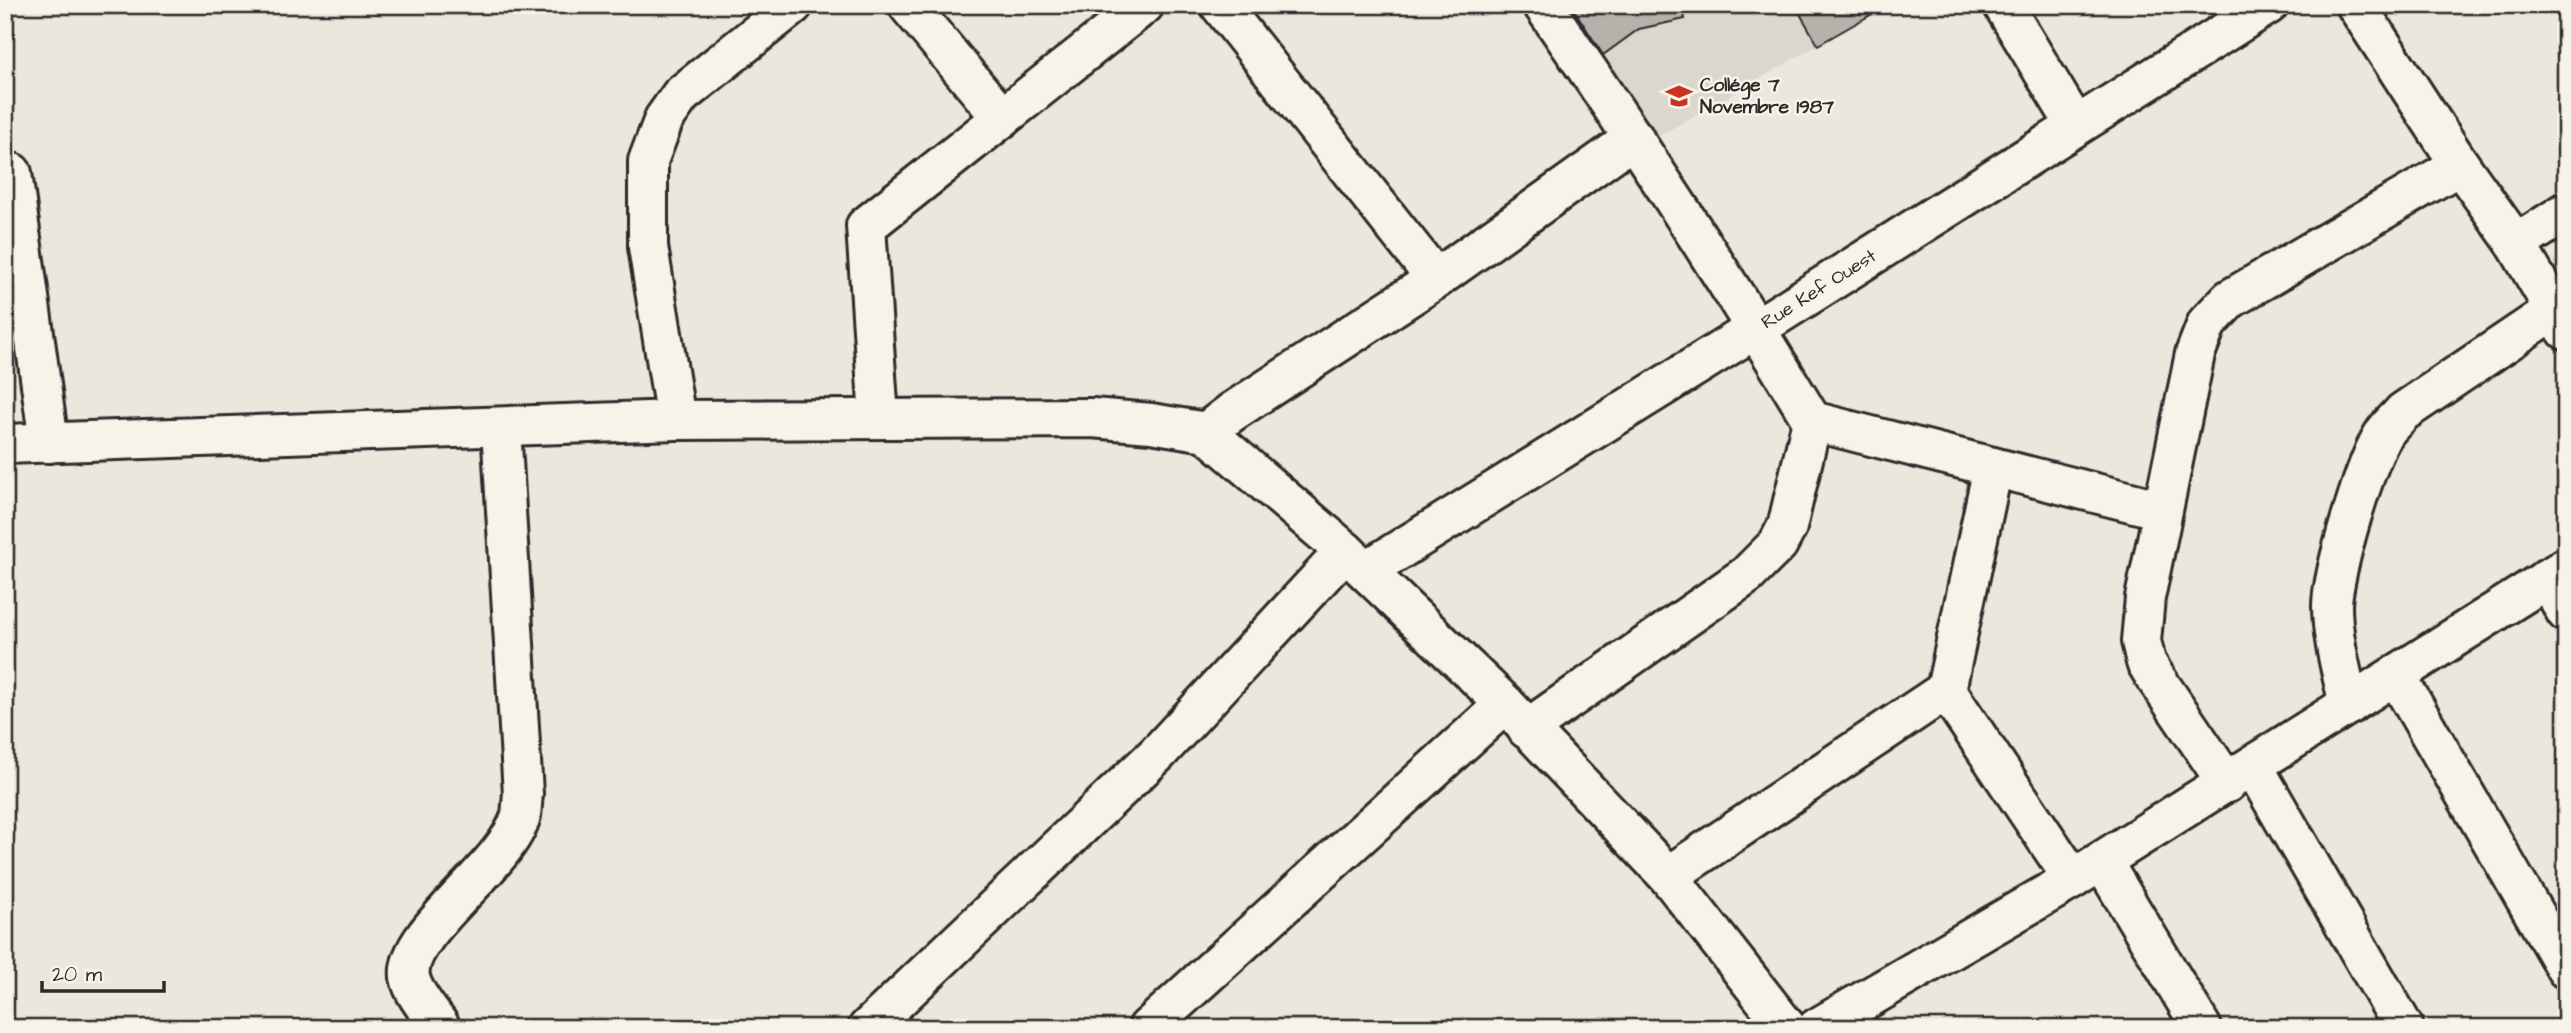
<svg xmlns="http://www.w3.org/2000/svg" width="2571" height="1033" font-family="'Architects Daughter',sans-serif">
	<rect width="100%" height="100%" fill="#ebe7dd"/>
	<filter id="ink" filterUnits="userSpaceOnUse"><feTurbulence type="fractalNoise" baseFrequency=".0143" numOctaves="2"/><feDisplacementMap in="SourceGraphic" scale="14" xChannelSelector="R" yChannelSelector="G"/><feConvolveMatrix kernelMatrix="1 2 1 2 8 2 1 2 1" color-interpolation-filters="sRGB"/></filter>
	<g filter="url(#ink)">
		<path fill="#dbd7ce" d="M1571 5H1888L1657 137Z"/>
		<path fill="#b5b2ab" stroke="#2b2b2b" stroke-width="2" d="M1571 5H1683L1685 19 1639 29 1603 55Z
			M1719 5H1760L1757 10 1721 13Z
			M1795 5H1888L1818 45Z"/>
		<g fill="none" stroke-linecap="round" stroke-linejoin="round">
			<g stroke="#2b2b2b" stroke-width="44">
				<g id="minor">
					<path d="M908 5 1002 118"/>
					<path d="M1220 5 1436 279"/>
					<path d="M1543 5C1637 141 1727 279 1812 421L2162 510"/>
					<path d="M2003 5 2076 126"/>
					<path d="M2356 5 2460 165 2516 244 2566 330"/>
					<path d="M12 173 49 443"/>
					<path d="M2516 244 2566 212"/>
					<path d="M879 419 866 226 1144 5"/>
					<path d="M676 420 648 247V161L664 119 681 95 793 5"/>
					<path d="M1206 432 1232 412 1436 279 1634 138"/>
					<path d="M1993 467 1946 690 2073 879"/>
					<path id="s1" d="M1367 570 1757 328 2268 5"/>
					<path d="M2547 578 2566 612"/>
					<path d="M2396 675 2566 969"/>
					<path d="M2349 705C2342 673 2332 639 2332 605 2333 572 2366 458 2385 432 2390 425 2397 419 2403 412L2554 310"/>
					<path d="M1527 729 1747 575 1778 544 1787 527 1812 421"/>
					<path d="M2253 766 2404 1028"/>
					<path d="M2227 783 2155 677 2146 662 2141 641 2145 598 2195 354 2207 323 2230 299 2460 165"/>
					<path d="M2102 861 2202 1028"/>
					<path d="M1668 876 1946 690"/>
					<path d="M441 1028C431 1013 413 994 410 977 403 933 508 866 521 815 522 809 522 801 523 794L501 427"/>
					<path d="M868 1028 1157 754 1345 551"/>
					<path d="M1148 1028 1505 704"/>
					<path d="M1817 1028 2073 879 2566 567"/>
				</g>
			</g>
			<g stroke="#2b2b2b" stroke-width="44">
				<path id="tertiary" d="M5 444 676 420 1092 418 1151 423 1206 432 1345 551 1505 704 1668 876 1787 1028"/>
			</g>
			<use href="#minor" stroke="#f7f3e8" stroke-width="38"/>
			<use href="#tertiary" stroke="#f7f3e8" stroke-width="38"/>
		</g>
	</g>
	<defs>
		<g id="university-bare" transform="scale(2.1)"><path d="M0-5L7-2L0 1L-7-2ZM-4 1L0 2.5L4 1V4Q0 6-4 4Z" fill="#c8321e" stroke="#f7f3e8" stroke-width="2.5" paint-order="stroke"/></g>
	</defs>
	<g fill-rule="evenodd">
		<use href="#university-bare" x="1679" y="96"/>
	</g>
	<g text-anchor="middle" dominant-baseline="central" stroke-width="5" stroke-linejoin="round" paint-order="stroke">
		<g font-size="19" font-weight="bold" fill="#2b2b2b" stroke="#f7f3e8" text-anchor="start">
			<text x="1700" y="85">Collége 7<tspan x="1700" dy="22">Novembre 1987</tspan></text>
		</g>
		<g font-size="19" fill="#2b2b2b" stroke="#f7f3e8">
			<text stroke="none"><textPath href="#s1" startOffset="532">Rue Kef Ouest</textPath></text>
		</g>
	</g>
	<rect width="2571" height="1033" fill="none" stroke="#f7f3e8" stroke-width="28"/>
	<rect x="14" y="14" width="2543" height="1005" fill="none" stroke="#2b2b2b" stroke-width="2.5" filter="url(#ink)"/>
	<path d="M42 981v10h122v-10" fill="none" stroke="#2b2b2b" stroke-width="3.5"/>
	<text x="52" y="981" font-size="21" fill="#2b2b2b" stroke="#f7f3e8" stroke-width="5" paint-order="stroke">20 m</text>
</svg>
